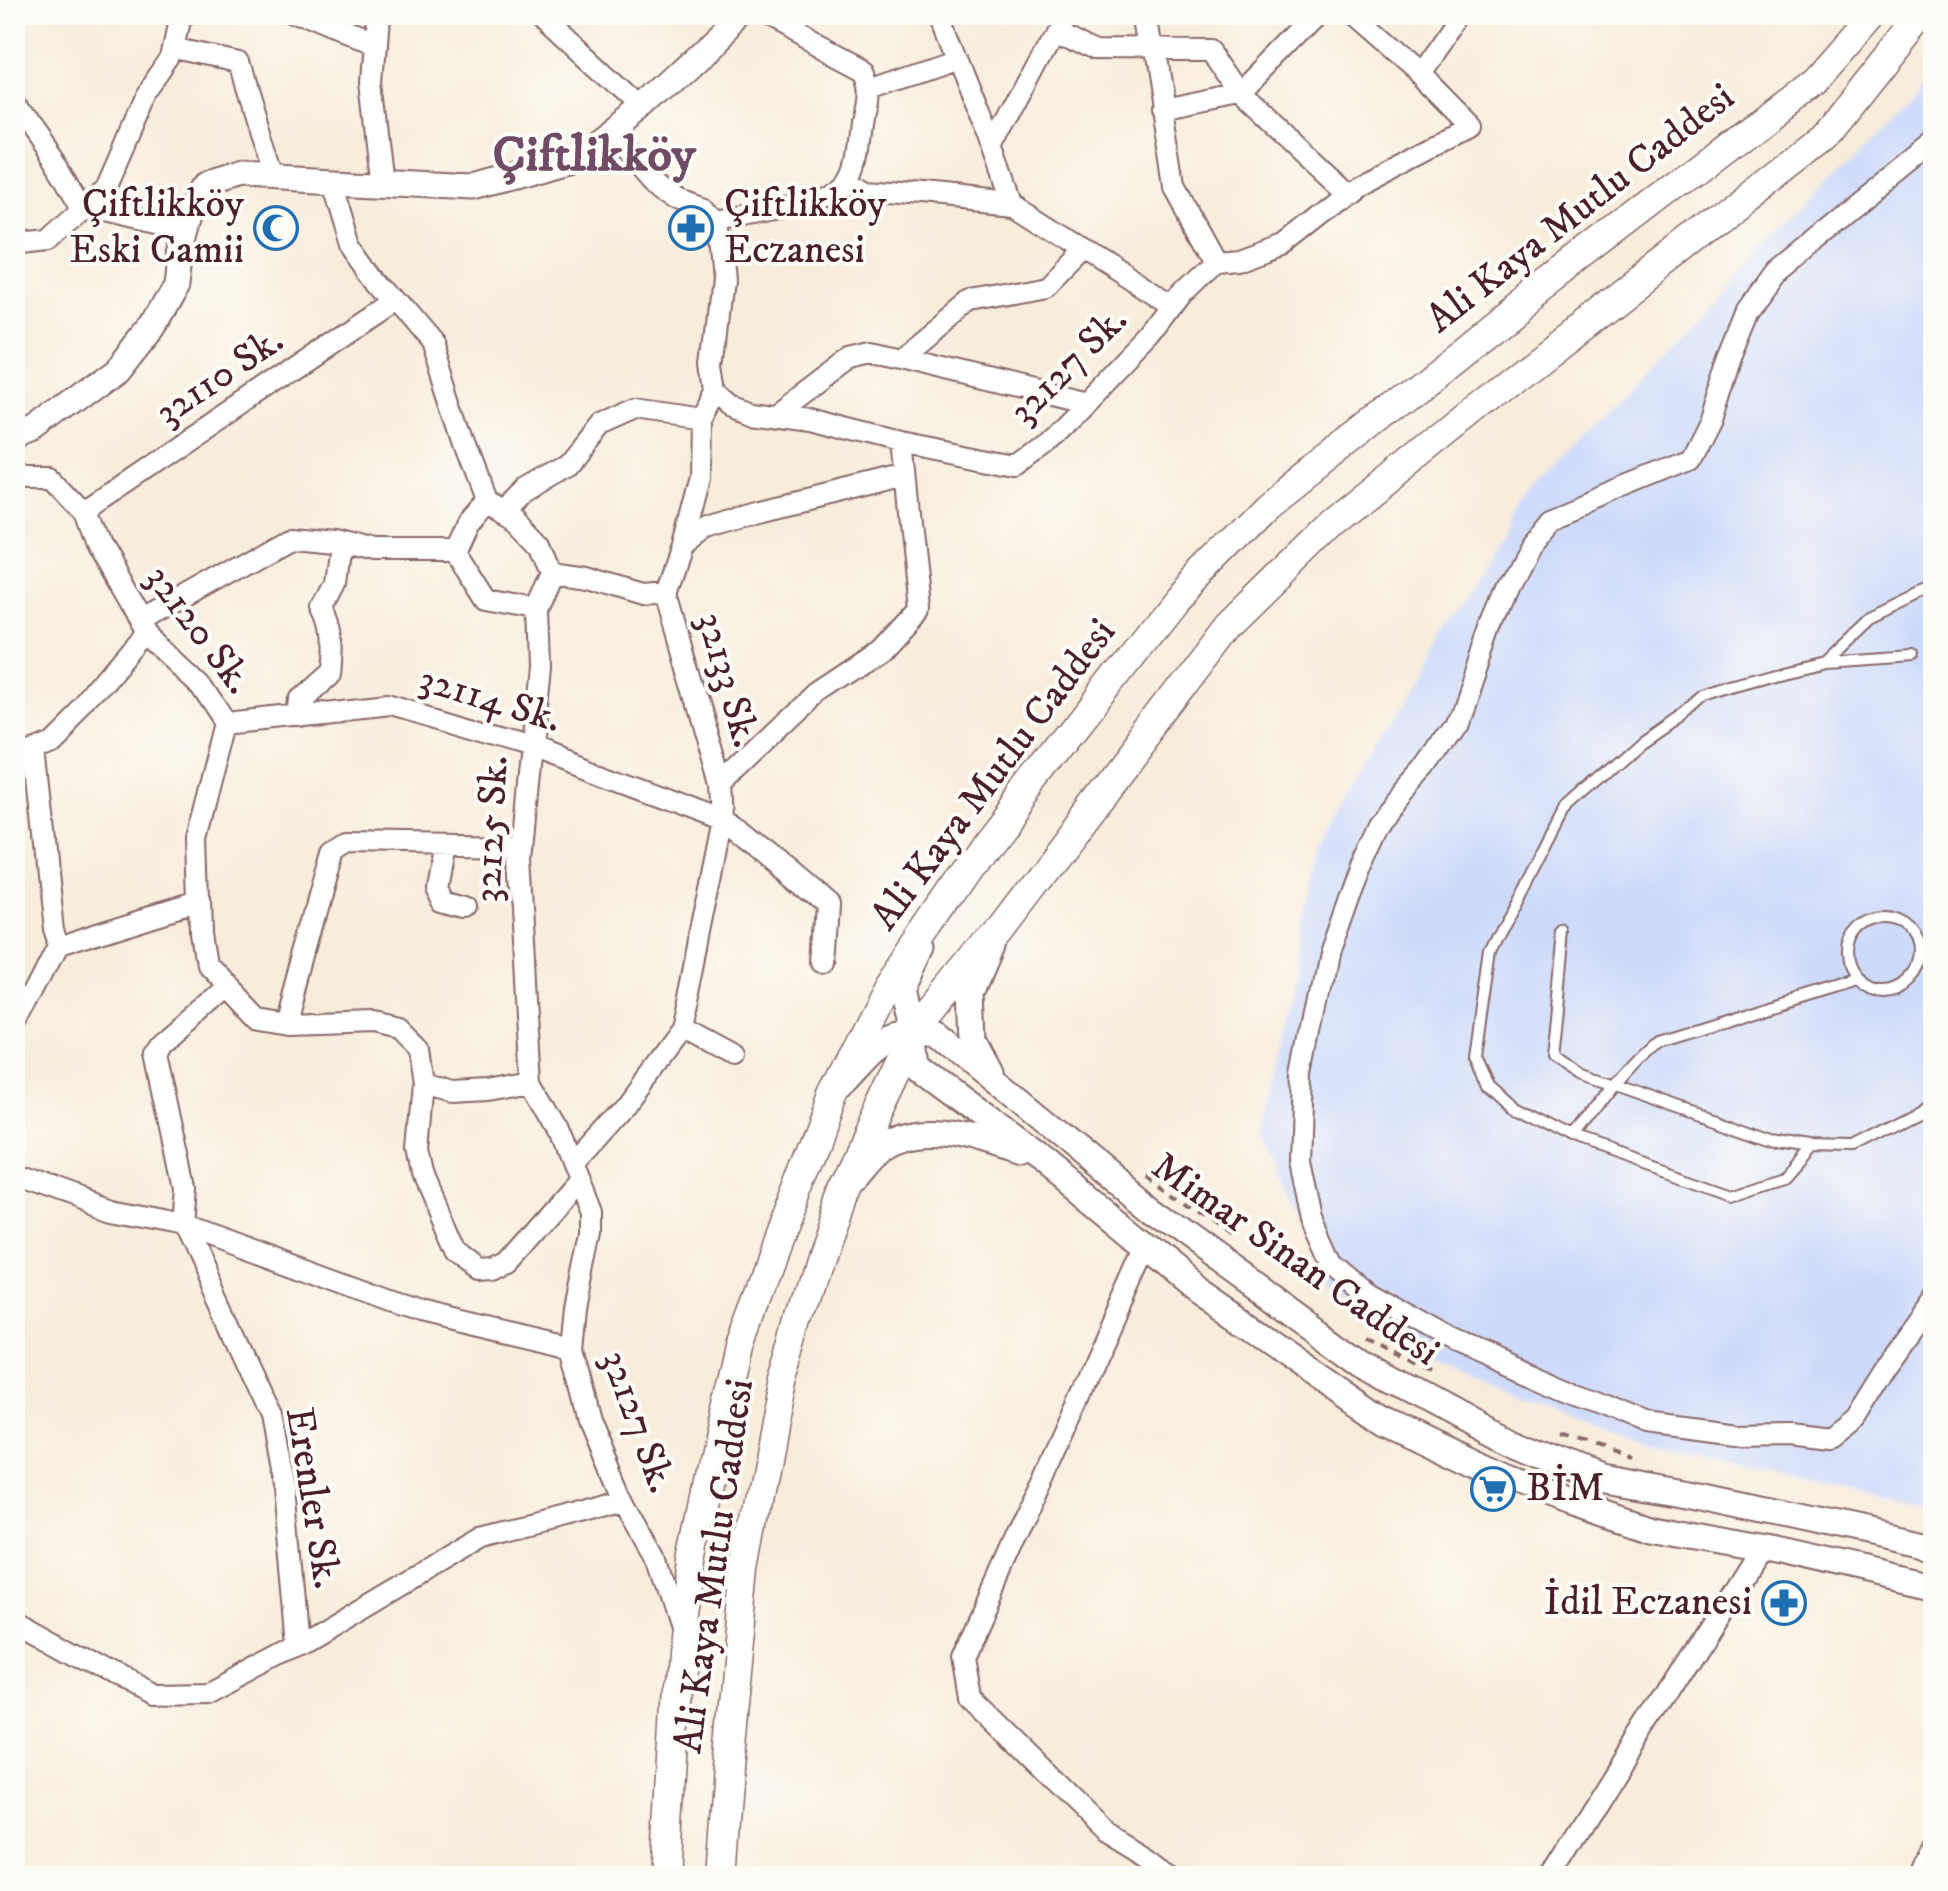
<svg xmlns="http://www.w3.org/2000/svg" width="1948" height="1891" font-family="'IM FELL DW Pica',serif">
	<rect width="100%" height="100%" fill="#fdfcf7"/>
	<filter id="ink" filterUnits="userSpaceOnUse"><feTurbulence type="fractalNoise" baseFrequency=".01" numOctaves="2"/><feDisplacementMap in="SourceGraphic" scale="20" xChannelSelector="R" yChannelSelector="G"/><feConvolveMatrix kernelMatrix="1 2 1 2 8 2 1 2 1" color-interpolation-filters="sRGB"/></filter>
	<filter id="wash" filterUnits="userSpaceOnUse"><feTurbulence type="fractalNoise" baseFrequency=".0048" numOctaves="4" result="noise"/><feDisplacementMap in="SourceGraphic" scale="40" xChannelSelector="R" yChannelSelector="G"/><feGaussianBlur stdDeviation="2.25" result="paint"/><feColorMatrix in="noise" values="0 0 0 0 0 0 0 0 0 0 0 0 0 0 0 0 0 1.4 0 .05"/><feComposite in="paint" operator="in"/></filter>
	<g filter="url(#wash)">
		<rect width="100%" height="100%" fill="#f8ecda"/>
		<path fill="#cedafa" d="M1935 66V1510L1687 1455 1515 1401 1329 1288 1263 1132 1316 851 1521 503Z"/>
	</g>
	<g filter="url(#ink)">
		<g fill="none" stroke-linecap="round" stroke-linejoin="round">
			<g stroke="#876768" stroke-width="14">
				<path id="service" d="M1822 662 1869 617 1922 591 1936 595
					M1847 954a37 37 0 1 1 74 0a37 37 0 1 1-74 0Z
					M1565 935 1553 1054 1581 1072 1778 1141 1811 1146 1851 1147 1918 1113 1936 1098
					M1572 1139C1598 1105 1623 1069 1656 1041L1856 979
					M1811 1146 1784 1177 1732 1195 1572 1139 1515 1110 1488 1085 1475 1052 1490 955 1567 804 1639 740 1704 695 1822 662 1912 656"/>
			</g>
			<g stroke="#876768" stroke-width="24">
				<path id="minor" d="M292 12 374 47
					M381 12 376 20 371 81 383 183
					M541 12 643 107
					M939 12 988 136 1012 204 1173 307
					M1151 12 1149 20 1175 187 1216 261
					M1056 30 1099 49 1211 50 1241 94 1347 193
					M175 49 238 63 273 177
					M1418 74 1462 12
					M870 87 957 57
					M12 97 60 165 85 208
					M1162 110 1241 94 1321 12
					M610 132 655 184 678 200 704 209 717 221 723 279 713 361 717 390
					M1936 142 1777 271 1750 308 1730 357 1711 419 1691 459 1549 517 1528 543 1507 583 1457 724 1427 767 1377 823 1358 864 1327 952 1303 1074 1300 1162 1312 1218 1332 1263 1369 1294 1454 1341 1646 1424 1738 1436 1790 1435 1828 1440 1853 1420 1884 1370 1936 1298
					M992 148 1064 12
					M851 176 869 190 1012 204
					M334 180 353 243 380 281 433 344 466 446 487 501
					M85 208 186 230
					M717 221C750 214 830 203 850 177 860 164 862 140 864 124 868 102 872 92 864 71L753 12
					M12 244 49 240 107 187 146 97 173 58 183 12
					M1216 261 1239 259 1283 243 1358 184 1469 126 1418 74 1347 12
					M901 359 971 301 1046 287 1082 250
					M717 390 731 403 750 411 810 419 901 442 1018 465 1046 444 1086 404 1151 336 1183 293 1216 261
					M776 414 851 357 872 352 1086 404
					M12 478H53L84 511 97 547 146 633 200 683 226 722 196 839 199 933 204 965 256 1020 286 1025 373 1022 397 1028 418 1049 423 1084 417 1152 422 1175 455 1251 479 1270 493 1269 506 1262 578 1180
					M487 501 517 517 540 541 552 572 536 609 538 668 519 857 532 1082 558 1128 591 1212V1234L576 1307 572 1347 591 1420 625 1501 655 1554 679 1630
					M504 510 524 490 567 465 599 425 635 409 701 419
					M84 511 395 300
					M682 547 707 527 764 511 904 476
					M455 551 468 523 487 501
					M552 572 587 577 643 594 666 592
					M140 621 289 537 331 541 371 551H455L486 600 536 609
					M299 715 301 698 330 672C333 644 333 633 322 608L334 584 339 543
					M226 722 388 705 530 747 723 819 825 905 821 963
					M12 757 49 742 84 707 146 633
					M721 784 818 692 881 650 918 610 901 442
					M448 844 440 886 447 900 468 906
					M58 945 198 901
					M224 988 163 1041 157 1052 186 1188 183 1225 270 1413 284 1487 298 1646
					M286 1025 333 851 347 842 520 845
					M680 1031 732 1059
					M12 1036 58 945 52 928 33 749
					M423 1084 453 1092 488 1090 532 1082
					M572 1164 624 1106 680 1031 723 819 721 784 666 592 682 547 700 478 701 419 717 390
					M12 1176 111 1211 183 1225 418 1311 572 1347
					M1145 1248 963 1656 970 1698 1104 1829 1184 1878
					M12 1618 149 1694 209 1693 298 1646 480 1538 625 1501
					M1552 1878 1759 1548
					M1917 1878 1936 1835"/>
			</g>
			<g stroke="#876768" stroke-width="29">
				<path id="tertiary" d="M12 440 36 431 119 369 152 327 176 284 179 257 192 209 205 186 237 175 474 187 574 159 643 107 745 12
					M924 947 904 990 914 1033 918 1069 1043 1162 1199 1291 1386 1420 1480 1465 1572 1501 1651 1528 1759 1548 1936 1588
					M991 1071 974 1039 972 992 992 945
					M841 1084C879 1045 881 1031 939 1035L1150 1209 1362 1363 1485 1430 1600 1479 1706 1498 1936 1548
					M852 1174C859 1166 866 1156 874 1150 915 1116 975 1139 1019 1154"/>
			</g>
			<g stroke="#876768" stroke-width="31">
				<path id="secondary" d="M1926 1546 1936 1545
					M667 1878 681 1636 692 1557 739 1339 832 1094 888 985 987 840 1176 599 1268 506 1540 289 1812 81 1872 12
					M719 1878 727 1766 746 1570 782 1373 841 1186 914 1033 999 930 1230 625 1332 525 1516 376 1826 134 1923 12"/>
			</g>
			<path stroke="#876768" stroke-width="4" stroke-dasharray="8 8" stroke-linecap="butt" d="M1146 1174 1234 1240
				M1367 1337 1429 1372
				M1563 1437 1629 1460"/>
			<use href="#service" stroke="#fff" stroke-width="10"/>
			<use href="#minor" stroke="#fff" stroke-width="20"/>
			<use href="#tertiary" stroke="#fff" stroke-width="25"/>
			<use href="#secondary" stroke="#fff" stroke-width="28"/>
		</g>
	</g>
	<defs>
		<g id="mosque-ring" transform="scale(2.25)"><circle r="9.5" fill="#fdfcf7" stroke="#1f6fb2" stroke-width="1.5"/><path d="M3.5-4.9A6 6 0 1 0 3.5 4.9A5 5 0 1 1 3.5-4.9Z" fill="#1f6fb2"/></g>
		<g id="pharmacy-ring" transform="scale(2.25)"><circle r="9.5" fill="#fdfcf7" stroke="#1f6fb2" stroke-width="1.5"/><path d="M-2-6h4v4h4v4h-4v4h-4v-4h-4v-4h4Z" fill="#1f6fb2"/></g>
		<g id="supermarket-ring" transform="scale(2.25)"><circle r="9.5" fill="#fdfcf7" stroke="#1f6fb2" stroke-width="1.5"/><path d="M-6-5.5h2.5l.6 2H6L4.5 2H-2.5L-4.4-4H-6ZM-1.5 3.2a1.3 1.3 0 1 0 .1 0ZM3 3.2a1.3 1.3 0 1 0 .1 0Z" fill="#1f6fb2"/></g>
	</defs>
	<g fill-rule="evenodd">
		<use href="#mosque-ring" x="276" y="228"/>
		<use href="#pharmacy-ring" x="691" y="228"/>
		<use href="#supermarket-ring" x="1493" y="1489"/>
		<use href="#pharmacy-ring" x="1784" y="1603"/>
	</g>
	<g text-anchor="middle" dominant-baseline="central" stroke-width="8" stroke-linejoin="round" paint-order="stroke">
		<g font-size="40" fill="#4a1f2b" stroke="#fdfcf7" text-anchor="end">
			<text x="244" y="205">Çiftlikköy<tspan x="244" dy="46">Eski Camii</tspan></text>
			<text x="724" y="205" text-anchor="start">Çiftlikköy<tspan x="724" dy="46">Eczanesi</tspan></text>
			<text x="1526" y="1489" text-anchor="start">BİM</text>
			<text x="1752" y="1603">İdil Eczanesi</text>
		</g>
		<g font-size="40" fill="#4a1f2b" stroke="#fdfcf7">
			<text transform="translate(1581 209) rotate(-38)">Ali Kaya Mutlu Caddesi</text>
			<text transform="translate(1069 366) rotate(-45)">32127 Sk.</text>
			<text transform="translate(220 377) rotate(-34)">32110 Sk.</text>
			<text transform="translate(198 630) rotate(53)">32120 Sk.</text>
			<text transform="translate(727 680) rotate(74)">32133 Sk.</text>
			<text transform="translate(490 700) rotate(17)">32114 Sk.</text>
			<text transform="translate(994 775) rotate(-53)">Ali Kaya Mutlu Caddesi</text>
			<text transform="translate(492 829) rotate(-87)">32125 Sk.</text>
			<text transform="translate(1295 1260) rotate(35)">Mimar Sinan Caddesi</text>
			<text transform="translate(637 1422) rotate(70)">32127 Sk.</text>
			<text transform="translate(312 1498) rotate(81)">Erenler Sk.</text>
			<text transform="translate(715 1566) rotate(-82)">Ali Kaya Mutlu Caddesi</text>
		</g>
		<g font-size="50" font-weight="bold" fill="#6f4b65" stroke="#fdfcf7">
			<text x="594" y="155">Çiftlikköy</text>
		</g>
	</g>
	<rect width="1948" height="1891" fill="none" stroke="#fdfcf7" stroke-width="50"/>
</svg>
